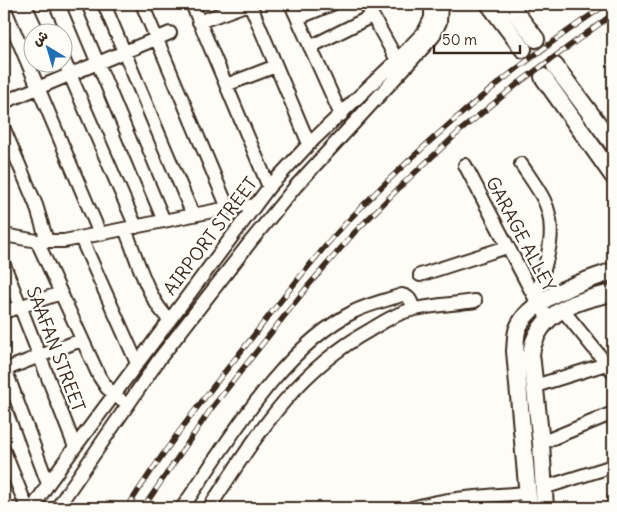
<svg xmlns="http://www.w3.org/2000/svg" width="617" height="512" font-family="Delius,'Playpen Sans Arabic',sans-serif">
	<rect width="100%" height="100%" fill="#fdfcf7"/>
	<filter id="ink" filterUnits="userSpaceOnUse"><feTurbulence type="fractalNoise" baseFrequency=".02" numOctaves="2"/><feDisplacementMap in="SourceGraphic" scale="10" xChannelSelector="R" yChannelSelector="G"/><feConvolveMatrix kernelMatrix="1 2 1 2 8 2 1 2 1" color-interpolation-filters="sRGB"/></filter>
	<g filter="url(#ink)">
		<g fill="none" stroke-linecap="round" stroke-linejoin="round">
			<path stroke="#d6d2cc" stroke-width="16" stroke-dasharray="16 8" stroke-linecap="butt" d="M536 39 555 66
				M523 49 543 77"/>
			<g stroke="#3b2a1e" stroke-width="16">
				<path id="minor" d="M40 4 53 32
					M73 4 164 221
					M104 4 193 215
					M142 4 228 208
					M192 4 269 187
					M250 4 309 144
					M291 4 341 115
					M366 4 397 60
					M4 7 100 234
					M298 18 332 4
					M199 22 248 4
					M310 47 372 16
					M62 56 136 227
					M226 85 276 66
					M4 102 170 33
					M4 129 36 205 47 241
					M521 164C529 176 538 188 544 200 560 233 544 267 535 299
					M465 165 538 304 548 318
					M125 229C136 255 148 301 169 319
					M4 235 37 241H64L228 208 241 205 254 206
					M81 238 137 363
					M37 241 99 376 107 388 120 399
					M4 265 75 447
					M420 275 507 247
					M562 309 613 372
					M4 312 61 293
					M4 366 48 484
					M4 370 81 340
					M535 386 606 364
					M541 443 613 413
					M4 451 27 508
					M543 488 613 466
					M33 508 48 484 75 447 269 187 309 144 397 60 424 32 431 18V4
					M57 508 160 358 251 241 296 186 433 37 440 22 441 4
					M182 508C228 442 281 348 355 311 370 304 387 300 402 295 411 297 411 302 414 309
					M209 508C256 437 293 373 370 330 383 322 399 312 415 309 434 305 455 304 475 301
					M412 508C449 497 489 496 527 493
					M515 508 528 506"/>
			</g>
			<g stroke="#3b2a1e" stroke-width="20">
				<path id="major" d="M489 4 523 49
					M509 4 536 39
					M555 66 613 144
					M543 77 613 176
					M529 508 515 351C516 344 515 335 518 328 531 296 584 282 613 271
					M545 508 541 443 531 354C537 312 577 300 613 293"/>
			</g>
			<use href="#minor" stroke="#fdfcf7" stroke-width="12"/>
			<use href="#major" stroke="#fdfcf7" stroke-width="16"/>
			<g stroke="#3b2a1e" stroke-width="5.5">
				<path id="rail" d="M127 508C163 451 204 397 247 344 279 303 310 262 345 224 424 141 512 67 607 4
					M143 508 211 409 308 286 354 233 406 181 461 130 520 82 613 14"/>
			</g>
			<use href="#rail" stroke="#fdfcf7" stroke-width="4" stroke-dasharray="11" stroke-linecap="butt"/>
		</g>
	</g>
	<g text-anchor="middle" dominant-baseline="central" stroke-width="5" stroke-linejoin="round" paint-order="stroke">
		<g font-size="18" fill="#3b2a1e" stroke="#fdfcf7">
			<text transform="translate(521 234) rotate(62)">GARAGE ALLEY</text>
			<text transform="translate(210 236) rotate(-53)">AIRPORT STREET</text>
			<text transform="translate(56 349) rotate(69)">SAAFAN STREET</text>
		</g>
	</g>
	<rect width="617" height="512" fill="none" stroke="#fdfcf7" stroke-width="20"/>
	<rect x="10" y="10" width="597" height="492" fill="none" stroke="#3b2a1e" stroke-width="2" filter="url(#ink)"/>
	<g transform="translate(48 48) rotate(322)"><circle r="24" fill="#fdfcf7" stroke="#afa8a0"/>
	<path d="M0-4L9 19L0 12L-9 19Z" fill="#1f6fb2"/>
	<text y="-8" font-size="14" font-weight="bold" text-anchor="middle" fill="#3b2a1e">ش</text>
	</g>
	<path d="M434 45v8h86v-8" fill="none" stroke="#3b2a1e" stroke-width="2.5"/>
	<text x="442" y="45" font-size="15" fill="#3b2a1e" stroke="#fdfcf7" stroke-width="4" paint-order="stroke">50 m</text>
</svg>
